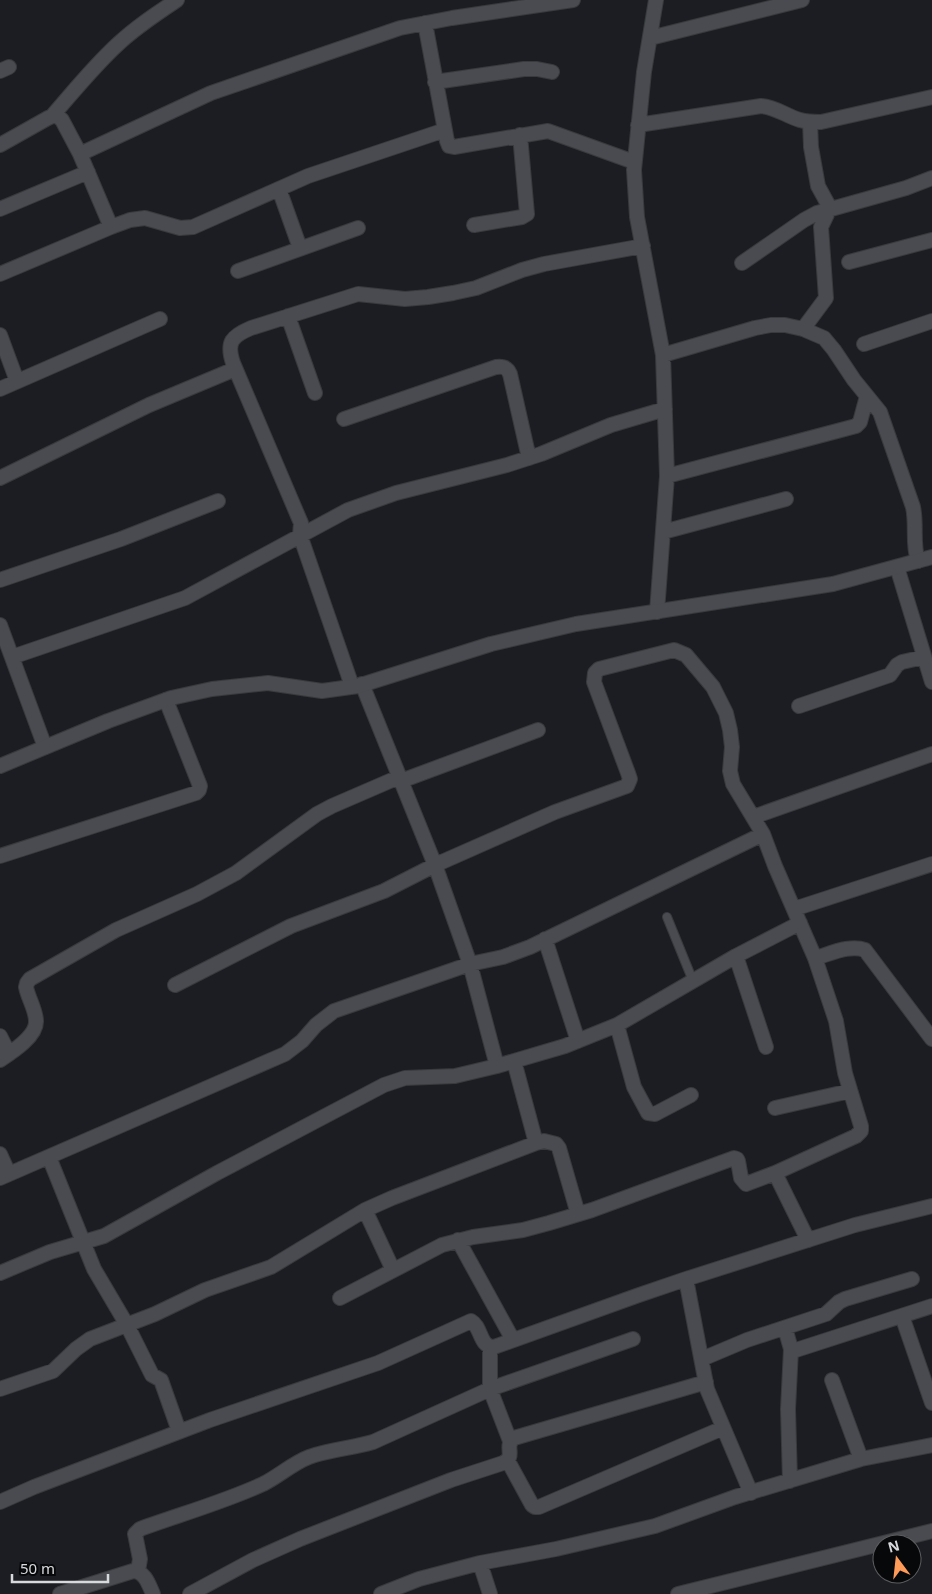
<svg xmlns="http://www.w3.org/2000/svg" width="932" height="1594" font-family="'Noto Sans',sans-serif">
	<rect width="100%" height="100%" fill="#1b1d22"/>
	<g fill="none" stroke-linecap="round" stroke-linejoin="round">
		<g stroke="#383a3d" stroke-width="10">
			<path id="service" d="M667 917 693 981"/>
		</g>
		<g stroke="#383a3d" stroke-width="16">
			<path id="minor" d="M656 0 644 72 634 170 637 217 663 355 667 476 657 612
				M425 23 447 141 449 146 454 147 548 131 634 162
				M650 38 802 0
				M0 71 9 67
				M435 82 524 69H537L552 72
				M53 115C74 91 94 66 118 44 136 27 156 14 177 0
				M638 125 761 106C776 107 786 116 800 120 807 122 814 122 821 122L932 97
				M0 145 48 118C54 115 57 115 62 120L80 154 111 227
				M80 154 211 93 400 28 452 18 573 0
				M279 189 300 248
				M0 209 88 172
				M474 225 522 217 527 214 520 135
				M849 262 932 240
				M742 263 804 220 817 213 906 188 932 178
				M238 271 358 228
				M0 274 111 227 130 220 145 218 180 228 193 227 308 176 445 130
				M288 316 315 393
				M803 329 826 298 821 227 830 208 818 186 811 147 810 122
				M0 335 17 381
				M864 344 932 321
				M663 355 755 328 771 325H785L803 329 824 338 834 350 854 380 880 412 913 507C917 525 912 543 918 561
				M0 389 160 319
				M344 419 496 367C503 366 507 367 510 374L529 458
				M667 476 856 426 860 422 867 396
				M0 478 149 405 235 369
				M663 532 786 499
				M897 567 932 682
				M0 580 121 539 218 501
				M0 625 45 747
				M12 657 185 598 348 510 396 493 507 465 541 454 611 425 665 409
				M362 684 435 865 470 964 497 1066
				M352 686 300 535 301 523 298 516 233 363C226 342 232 336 251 328L358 294 405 299 428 297 453 293 476 288 522 270 544 264 643 246
				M799 706 890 675 897 665 902 662 924 657
				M401 781 538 730
				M753 817 932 754
				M0 856 196 793 199 790 200 786 166 700
				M794 909 932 864
				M545 939 578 1041
				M736 956 766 1047
				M175 985 291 926 384 891 435 865 555 812 627 786 630 779 628 773 594 682 595 673 599 669 674 650 686 655 713 687 726 713 730 730 732 747 730 771 733 784 763 834 775 866 815 958C830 954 850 944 865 950L932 1039
				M617 1025 634 1087 648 1113 655 1114 691 1095
				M0 1036 9 1054
				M0 1060C12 1052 37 1036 36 1021 36 1010 28 998 26 987L27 983 30 979 116 930 197 894 236 873 317 814 332 806 399 777
				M514 1061 536 1143
				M775 1108 850 1091
				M0 1154 9 1174
				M49 1157 94 1269 127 1325 152 1375 161 1380 179 1431
				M775 1173 856 1136 861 1131V1126L845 1073 836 1021 815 958
				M0 1178 285 1054 302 1041 316 1025 334 1011 470 964 503 957 530 947 763 834
				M365 1210 393 1270
				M458 1240 513 1340
				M0 1273 50 1252 104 1236 217 1173 384 1085 405 1078 455 1076 497 1066 565 1046 617 1025 736 956 800 923
				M686 1279 707 1389 751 1493
				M340 1298 442 1245 473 1237 523 1230 549 1223 592 1210 734 1158 737 1159 738 1161 741 1178 746 1184 775 1173 808 1240
				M902 1316 932 1403
				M785 1328 791 1349 796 1350 932 1306
				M490 1347V1389L510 1441
				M702 1359 747 1340 826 1314 839 1302 845 1299 912 1279
				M832 1380 861 1459
				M0 1389 53 1371 76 1349 90 1339 155 1314 205 1290 271 1267 365 1210 392 1198 536 1143 544 1141 556 1144 559 1148 578 1214
				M508 1461 532 1505 535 1507H539L723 1428
				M790 1481 788 1409 791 1349
				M0 1502 34 1487 210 1420 378 1363 471 1321C482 1327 479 1347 494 1347L639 1295 686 1279 855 1225 932 1206
				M480 1563 490 1594
				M138 1571 140 1559 135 1534 140 1529C181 1514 224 1502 263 1484 279 1476 293 1463 309 1457 328 1450 353 1448 373 1442L490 1389 633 1339
				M60 1594 133 1571C145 1571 149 1585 153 1594
				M190 1594 253 1560 300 1539 451 1480 503 1463C517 1456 503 1447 514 1438L706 1382
				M381 1594 419 1579 480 1563 556 1549 655 1526 735 1497 861 1459 932 1445
				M678 1594 932 1531"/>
		</g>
		<g stroke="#383a3d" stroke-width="16">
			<path id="tertiary" d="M0 766 108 721 171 698 212 689 268 683 322 691 358 686 491 644 576 624 833 584 932 557"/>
		</g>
		<use href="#service" stroke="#494b50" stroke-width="8"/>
		<use href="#minor" stroke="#494b50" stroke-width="14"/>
		<use href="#tertiary" stroke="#494b50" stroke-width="14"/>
	</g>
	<g transform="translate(897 1559) rotate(345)"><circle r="24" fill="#070809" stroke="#5a5c5d"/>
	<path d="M0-4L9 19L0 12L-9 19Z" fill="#ff9b59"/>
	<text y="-8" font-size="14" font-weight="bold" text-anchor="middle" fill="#d7d9dc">N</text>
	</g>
	<path d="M12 1574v8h96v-8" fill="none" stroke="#d7d9dc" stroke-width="2.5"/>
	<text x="20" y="1574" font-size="15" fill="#d7d9dc" stroke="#070809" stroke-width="4" paint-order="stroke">50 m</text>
</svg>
